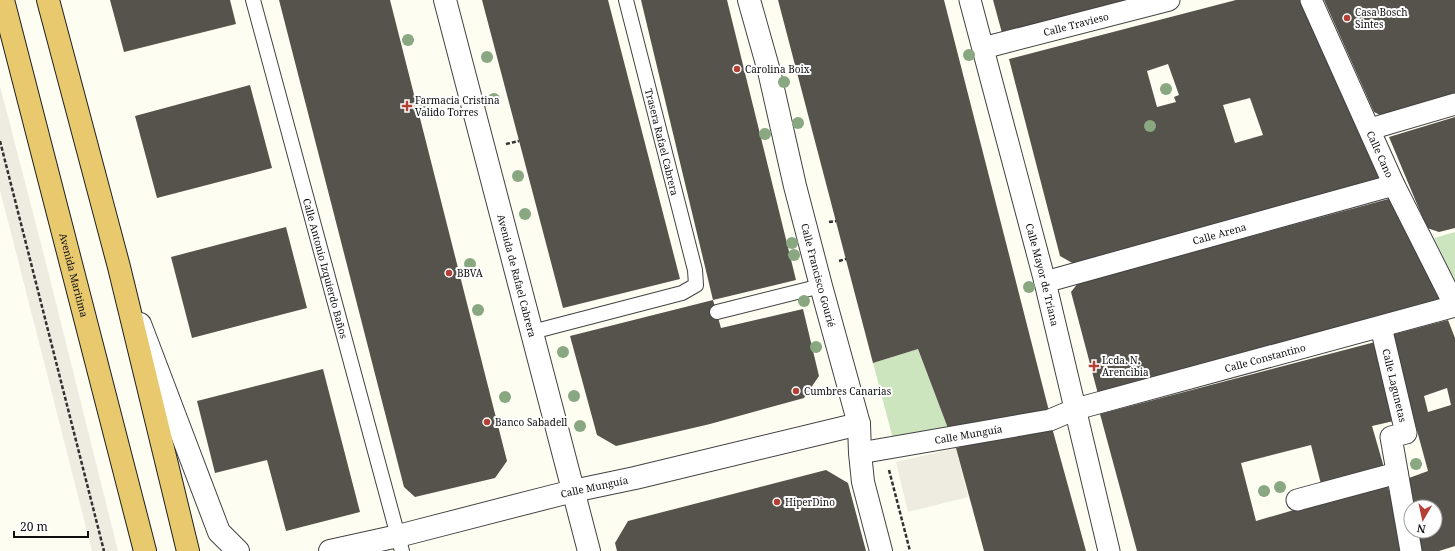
<svg xmlns="http://www.w3.org/2000/svg" width="1455" height="551" font-family="'Noto Serif',serif">
	<rect width="100%" height="100%" fill="#fefdf2"/>
	<path fill="#cde5be" d="M1455 232V282L1434 238Z
		M918 349 949 431 893 439 873 363Z"/>
	<path fill="#eeece1" d="M0 86 46 263 118 551H92L33 319 0 190Z
		M956 448 968 497 908 512 896 462Z"/>
	<path fill="#56524c" fill-rule="evenodd" d="M110 0H230L236 24 124 52Z
		M279 0H390L507 461 495 478 415 497 404 487Z
		M482 0H608L680 279 563 308Z
		M641 0H727L796 280 713 300Z
		M778 0H944L1050 415 949 431 918 349 873 363Z
		M993 0H1127V1L1002 33Z
		M1236 0H1300L1382 177 1074 264 1060 256 1009 59ZM1168 64 1179 95 1174 97 1176 102 1157 107 1147 71ZM1250 98 1263 135 1235 143 1223 105Z
		M1324 0H1455V97L1386 118 1374 112Z
		M250 85 272 168 157 198 135 116Z
		M1455 117V228L1439 232 1427 228 1389 137Z
		M1392 198 1440 301 1098 394 1071 292 1078 283Z
		M286 227 307 308 192 338 171 257Z
		M713 300 721 328 803 309 819 376 804 398 710 424 616 446 597 435 570 336Z
		M1448 320 1455 338V546L1439 551H1416L1415 531H1435V507H1412L1409 478 1428 471 1391 335ZM1447 388 1451 405 1428 412 1424 396Z
		M1379 341 1398 420 1372 426 1385 471 1322 488 1311 445 1241 463 1256 521 1387 483 1404 551H1137L1100 414Z
		M323 369 360 512 286 531 267 460 215 473 197 401Z
		M1051 424 1086 551H984L956 448Z
		M826 470 848 483 866 551H617L615 543 628 521Z"/>
	<g fill="none" stroke-linecap="round" stroke-linejoin="round">
		<g stroke="#424242" stroke-width="16">
			<g id="service">
				<path id="s1" d="M253 0 402 551"/>
				<path d="M717 312 821 286"/>
				<path d="M532 332 682 293 696 285 695 270 626 0"/>
			</g>
		</g>
		<g stroke="#424242" stroke-width="23">
			<g id="pedestrian">
				<path id="s2" d="M970 0 1045 282 1109 551"/>
				<path id="s3" d="M1311 0 1394 185 1455 306"/>
				<path id="s4" d="M983 48 1169 0"/>
				<path d="M1370 129 1455 104"/>
				<path id="s5" d="M1045 282 1394 185"/>
				<path id="s6" d="M1381 327 1406 433 1391 437 1411 551"/>
				<path id="s7" d="M860 453 1050 420 1076 409 1455 306"/>
				<path d="M1297 500 1397 473"/>
			</g>
		</g>
		<g stroke="#424242" stroke-width="24">
			<g id="minor">
				<path id="s8" d="M749 0 769 71 795 186 821 286 859 424 860 453 863 482 881 551"/>
				<path d="M140 324 219 532 238 551"/>
				<path id="s9" d="M330 551 398 536 573 491 635 478 859 424"/>
			</g>
		</g>
		<g stroke="#424242" stroke-width="24">
			<g id="tertiary">
				<path id="s10" d="M445 0 589 551"/>
			</g>
		</g>
		<g stroke="#202020" stroke-width="24">
			<g id="trunk">
				<path id="s11" d="M3 0 145 551"/>
				<path d="M48 0 119 267 188 551"/>
			</g>
		</g>
		<path stroke="#313131" stroke-width="2.5" stroke-dasharray="4 2" stroke-linecap="butt" d="M0 141 104 551
			M506 144 519 141
			M829 222 836 221
			M839 261 846 259
			M889 470 910 551"/>
		<use href="#service" stroke="#fff" stroke-width="14"/>
		<use href="#pedestrian" stroke="#fff" stroke-width="21"/>
		<use href="#minor" stroke="#fff" stroke-width="22"/>
		<use href="#tertiary" stroke="#fff" stroke-width="22"/>
		<use href="#trunk" stroke="#e8c96e" stroke-width="22"/>
	</g>
	<g fill="#89a781">
		<circle cx="408" cy="40" r="6"/>
		<circle cx="969" cy="55" r="6"/>
		<circle cx="487" cy="57" r="6"/>
		<circle cx="784" cy="82" r="6"/>
		<circle cx="1166" cy="89" r="6"/>
		<circle cx="494" cy="99" r="6"/>
		<circle cx="425" cy="105" r="6"/>
		<circle cx="798" cy="123" r="6"/>
		<circle cx="1150" cy="126" r="6"/>
		<circle cx="765" cy="134" r="6"/>
		<circle cx="518" cy="176" r="6"/>
		<circle cx="525" cy="214" r="6"/>
		<circle cx="792" cy="243" r="6"/>
		<circle cx="794" cy="255" r="6"/>
		<circle cx="470" cy="264" r="6"/>
		<circle cx="1029" cy="287" r="6"/>
		<circle cx="804" cy="301" r="6"/>
		<circle cx="478" cy="310" r="6"/>
		<circle cx="816" cy="347" r="6"/>
		<circle cx="563" cy="352" r="6"/>
		<circle cx="574" cy="396" r="6"/>
		<circle cx="505" cy="397" r="6"/>
		<circle cx="580" cy="426" r="6"/>
		<circle cx="1416" cy="464" r="6"/>
		<circle cx="1280" cy="487" r="6"/>
		<circle cx="1264" cy="491" r="6"/>
	</g>
	<g fill="#b24034" stroke="#fff" stroke-width="1.5">
		<circle cx="1347" cy="18" r="4"/>
		<circle cx="737" cy="69" r="4"/>
		<path d="M405 100h4v4h4v4h-4v4h-4v-4h-4v-4h4z"/>
		<circle cx="449" cy="273" r="4"/>
		<path d="M1092 360h4v4h4v4h-4v4h-4v-4h-4v-4h4z"/>
		<circle cx="796" cy="391" r="4"/>
		<circle cx="487" cy="422" r="4"/>
		<circle cx="777" cy="502" r="4"/>
	</g>
	<g text-anchor="middle" dominant-baseline="central" stroke-width="4" stroke-linejoin="round" paint-order="stroke">
		<g font-size="10" fill="#0f0f0f" stroke="#fff" text-anchor="start">
			<text x="1355" y="12">Casa Bosch<tspan x="1355" dy="12">Sintes</tspan></text>
			<text x="745" y="69">Carolina Boix</text>
			<text x="415" y="100">Farmacia Cristina<tspan x="415" dy="12">Valido Torres</tspan></text>
			<text x="457" y="273">BBVA</text>
			<text x="1102" y="360">Lcda. N.<tspan x="1102" dy="12">Arencibia</tspan></text>
			<text x="804" y="391">Cumbres Canarias</text>
			<text x="495" y="422">Banco Sabadell</text>
			<text x="785" y="502">HiperDino</text>
		</g>
		<g font-size="10" fill="#0f0f0f" stroke="#fff">
			<text stroke="none"><textPath href="#s4" startOffset="96">Calle Travieso</textPath></text>
			<text transform="translate(662 142) rotate(76)">Trasera Rafael Cabrera</text>
			<text stroke="none"><textPath href="#s3" startOffset="169">Calle Cano</textPath></text>
			<text stroke="none"><textPath href="#s5" startOffset="181">Calle Arena</textPath></text>
			<text stroke="none"><textPath href="#s1" startOffset="278">Calle Antonio Izquierdo Baños</textPath></text>
			<text stroke="none"><textPath href="#s11" startOffset="284">Avenida Maritima</textPath></text>
			<text stroke="none"><textPath href="#s10" startOffset="285">Avenida de Rafael Cabrera</textPath></text>
			<text stroke="none"><textPath href="#s8" startOffset="284">Calle Francisco Gourié</textPath></text>
			<text stroke="none"><textPath href="#s2" startOffset="284">Calle Mayor de Triana</textPath></text>
			<text stroke="none"><textPath href="#s7" startOffset="417">Calle Constantino</textPath></text>
			<text stroke="none"><textPath href="#s6" startOffset="60">Calle Lagunetas</textPath></text>
			<text stroke="none"><textPath href="#s7" startOffset="110">Calle Munguía</textPath></text>
			<text stroke="none"><textPath href="#s9" startOffset="272">Calle Munguía</textPath></text>
		</g>
	</g>
	<g transform="translate(1423 519) rotate(189)"><circle r="19" fill="#ffffff" stroke="#9f9f9f"/>
	<path d="M0-3L7 15L0 10L-7 15Z" fill="#b24034"/>
	<text y="-6" font-size="11" font-weight="bold" text-anchor="middle" fill="#0f0f0f">N</text>
	</g>
	<path d="M14 531v6h74v-6" fill="none" stroke="#0f0f0f" stroke-width="2"/>
	<text x="20" y="531" font-size="12" fill="#0f0f0f" stroke="#ffffff" stroke-width="3" paint-order="stroke">20 m</text>
</svg>
